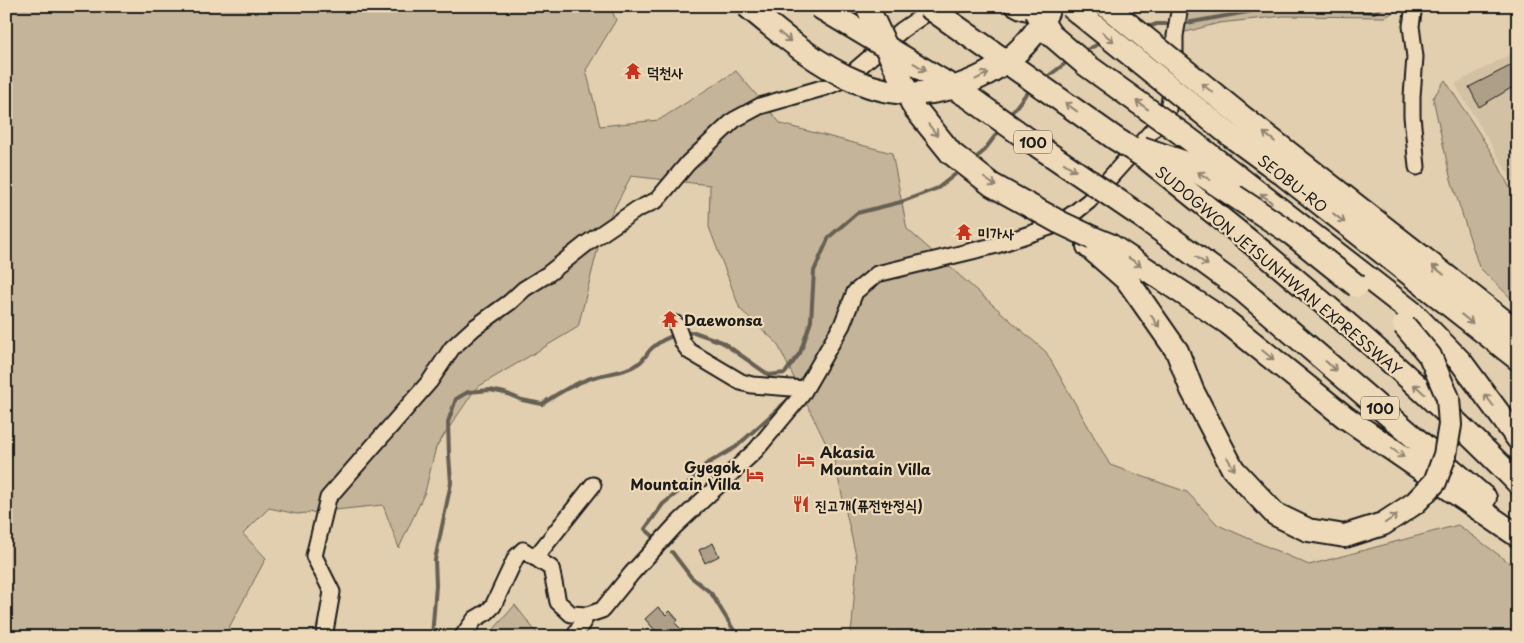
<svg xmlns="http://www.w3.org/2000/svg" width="1524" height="643" font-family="'Playpen Sans','Poor Story',sans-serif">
	<rect width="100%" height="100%" fill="#e1cfaf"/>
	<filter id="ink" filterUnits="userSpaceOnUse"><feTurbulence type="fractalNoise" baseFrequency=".02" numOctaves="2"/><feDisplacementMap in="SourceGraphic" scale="10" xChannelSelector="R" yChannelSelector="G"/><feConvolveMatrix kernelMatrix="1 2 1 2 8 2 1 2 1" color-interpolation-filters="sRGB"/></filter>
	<g filter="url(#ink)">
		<path fill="#d2c1a3" d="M1518 50V190L1455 84Z"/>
		<path fill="#c4b499" stroke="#70685a" d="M6 6H610L616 20 586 70 600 126 659 120 736 71 781 124 892 153 907 229 1046 352 1110 465 1187 492 1218 525 1309 565 1458 525 1518 569V637H849L852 625 857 560 834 460 777 343 740 309 709 227 710 185 631 176 602 232 578 327 476 388 436 447 425 492 399 548 383 505 297 514 269 508 243 534 266 558 224 637H6Z
			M1185 6H1402L1386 17 1284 16 1219 23 1182 33Z
			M1445 80 1495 158 1518 205V305L1479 267 1450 176 1433 98Z
			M515 605 540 637H487Z"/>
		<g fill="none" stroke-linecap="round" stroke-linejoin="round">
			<path stroke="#665f53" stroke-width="4" d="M1181 24 1275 7 1374 12 1384 6
				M1145 28 1157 24H1174
				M1082 52 1103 42
				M1043 80 1070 60
				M1009 116 1026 94 1032 89
				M973 160 983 152 1001 128
				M683 334 694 332 722 342 769 375 785 373 800 353 811 321 814 271 829 237 857 213 901 202 938 188 962 169
				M653 536 645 529 663 504 687 485 705 465 736 447 790 398
				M672 552 691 577 711 593 738 637
				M432 637 436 585 435 560 451 483 449 455 448 422 456 399 468 392 490 390 505 393 522 400 542 404C558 393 573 384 591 378 607 373 625 373 639 363 645 359 647 352 652 348 659 342 668 337 676 335"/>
		</g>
		<path fill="#aea088" stroke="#1c1c1c" d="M1518 62V84L1479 107 1469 87Z
			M713 543 719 556 705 563 699 550Z
			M658 607 666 615 670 611 678 620 675 623 689 637H661L645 619Z"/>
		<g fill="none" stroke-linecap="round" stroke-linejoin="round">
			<g stroke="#1c1c1c" stroke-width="19">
				<path id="minor" d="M1012 6C1023 13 1032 15 1044 13
					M1414 6 1411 26 1415 57 1412 96V116L1417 167
					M676 324 683 343 689 351 741 382 752 385 804 389
					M535 558 593 485
					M324 637 332 592 314 556 328 498 430 381 452 348 474 328 510 302 524 289 548 274 586 244 636 210 657 200 688 163 734 120 760 106 826 87 845 79 902 30 937 6
					M462 637 475 619 487 612 493 606 516 557 523 550 551 568 558 602 571 614 587 615 602 610 632 573 675 526 756 450 801 396 842 325 855 292 877 274 997 245 1056 225 1074 213 1089 201 1167 114 1175 72V36L1180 6
					M574 637 587 615"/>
			</g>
			<g stroke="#1c1c1c" stroke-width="26">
				<path id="highway" d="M914 107 951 153
					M1245 119 1518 332
					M1231 136 1284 175 1518 359
					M1237 176 1413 313 1461 362 1518 439
					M1093 238 1110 245 1228 323 1345 417 1518 536
					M1088 246 1128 281 1177 351 1192 390 1233 469 1275 514 1308 530 1345 536
					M1264 253C1351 326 1438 401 1518 483
					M1241 289 1485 498"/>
			</g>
			<use href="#minor" stroke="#eedab8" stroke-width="15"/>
			<use href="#highway" stroke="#eedab8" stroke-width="22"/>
			<g stroke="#1c1c1c" stroke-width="26" stroke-linecap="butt">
				<path id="highway-bridge" d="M747 6C819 66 889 125 986 74 1014 59 1037 36 1050 6
					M818 6 969 97 1026 138 1145 219 1241 289
					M867 6 913 105
					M927 6 1116 139 1146 158 1264 253
					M1070 6 1231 136
					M1106 6 1245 119
					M1036 11 1050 34 1085 64 1189 139 1237 176
					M1142 148 1183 162 1292 234 1357 286
					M951 153 992 185 1059 222 1093 238
					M1345 536 1383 524 1415 503 1435 482 1445 455 1450 425 1448 398 1430 356 1404 325"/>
			</g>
			<use href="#highway-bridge" stroke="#eedab8" stroke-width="22"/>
		</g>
		<defs><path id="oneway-shaft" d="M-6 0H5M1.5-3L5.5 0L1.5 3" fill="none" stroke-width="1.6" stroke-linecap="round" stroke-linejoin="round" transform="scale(1.25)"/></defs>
		<g stroke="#908472">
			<use href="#oneway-shaft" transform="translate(785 37) rotate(39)"/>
			<use href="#oneway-shaft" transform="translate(1108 37) rotate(39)"/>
			<use href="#oneway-shaft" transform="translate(920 67) rotate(31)"/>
			<use href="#oneway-shaft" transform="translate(982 76) rotate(-28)"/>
			<use href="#oneway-shaft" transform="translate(1207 88) rotate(-141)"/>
			<use href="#oneway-shaft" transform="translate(1142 105) rotate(-144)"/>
			<use href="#oneway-shaft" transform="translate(1071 107) rotate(-144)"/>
			<use href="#oneway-shaft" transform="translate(933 130) rotate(51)"/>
			<use href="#oneway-shaft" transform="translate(1269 137) rotate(-142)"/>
			<use href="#oneway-shaft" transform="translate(1070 167) rotate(33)"/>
			<use href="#oneway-shaft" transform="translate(1204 176) rotate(-147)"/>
			<use href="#oneway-shaft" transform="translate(990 182) rotate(35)"/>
			<use href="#oneway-shaft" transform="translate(1266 198) rotate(-142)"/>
			<use href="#oneway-shaft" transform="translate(1339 218) rotate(38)"/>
			<use href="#oneway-shaft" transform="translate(1202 261) rotate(35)"/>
			<use href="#oneway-shaft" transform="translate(1135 262) rotate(33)"/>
			<use href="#oneway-shaft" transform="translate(1438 270) rotate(-142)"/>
			<use href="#oneway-shaft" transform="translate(1467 319) rotate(38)"/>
			<use href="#oneway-shaft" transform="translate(1155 321) rotate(55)"/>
			<use href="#oneway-shaft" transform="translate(1268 355) rotate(39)"/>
			<use href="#oneway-shaft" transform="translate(1331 366) rotate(42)"/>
			<use href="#oneway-shaft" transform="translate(1419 389) rotate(-138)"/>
			<use href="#oneway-shaft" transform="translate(1489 400) rotate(-127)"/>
			<use href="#oneway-shaft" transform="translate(1398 453) rotate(35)"/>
			<use href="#oneway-shaft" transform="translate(1231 464) rotate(59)"/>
			<use href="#oneway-shaft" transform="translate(1391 519) rotate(-34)"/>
		</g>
	</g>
	<defs>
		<g id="temple-bare" transform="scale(1.35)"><path d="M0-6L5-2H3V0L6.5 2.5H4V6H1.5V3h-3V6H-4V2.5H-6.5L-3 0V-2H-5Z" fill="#c8321e" stroke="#eedab8" stroke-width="2.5" paint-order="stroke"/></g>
		<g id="hotel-bare" transform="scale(1.35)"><path d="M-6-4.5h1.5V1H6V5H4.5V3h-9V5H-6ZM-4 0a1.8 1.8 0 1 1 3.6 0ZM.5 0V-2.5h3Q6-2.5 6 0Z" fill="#c8321e" stroke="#eedab8" stroke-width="2.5" paint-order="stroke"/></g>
		<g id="restaurant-bare" transform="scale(1.35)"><path d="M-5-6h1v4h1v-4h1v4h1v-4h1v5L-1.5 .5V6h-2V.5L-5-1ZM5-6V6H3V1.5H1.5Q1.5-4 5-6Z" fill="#c8321e" stroke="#eedab8" stroke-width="2.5" paint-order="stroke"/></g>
	</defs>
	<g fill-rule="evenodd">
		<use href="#temple-bare" x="633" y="71"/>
		<use href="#temple-bare" x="964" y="232"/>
		<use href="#temple-bare" x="670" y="319"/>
		<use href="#hotel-bare" x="806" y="460"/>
		<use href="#hotel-bare" x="755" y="475"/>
		<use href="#restaurant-bare" x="801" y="504"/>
	</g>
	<g text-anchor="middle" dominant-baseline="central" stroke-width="4.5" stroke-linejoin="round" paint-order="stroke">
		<g fill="#eedab8" stroke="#5b554b" stroke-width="1">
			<rect x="1014" y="130.5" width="38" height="23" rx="4"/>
			<rect x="1361" y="396.5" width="38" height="23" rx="4"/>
		</g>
		<g font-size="14" font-weight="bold" fill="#1c1c1c">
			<text x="1033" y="142">100</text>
			<text x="1380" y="408">100</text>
		</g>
		<g font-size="15" font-weight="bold" fill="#1c1c1c" stroke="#eedab8" text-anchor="start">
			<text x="647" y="71">덕천사</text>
			<text x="978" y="232">미가사</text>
			<text x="684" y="319">Daewonsa</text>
			<text x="820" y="451">Akasia<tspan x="820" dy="17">Mountain Villa</tspan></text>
			<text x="741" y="466" text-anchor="end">Gyegok<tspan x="741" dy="17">Mountain Villa</tspan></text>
			<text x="815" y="504">진고개(퓨전한정식)</text>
		</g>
		<g font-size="15" fill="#1c1c1c" stroke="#eedab8">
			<text transform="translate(1293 183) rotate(38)">SEOBU-RO</text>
			<text transform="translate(1279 270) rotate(40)">SUDOGWON JE1SUNHWAN EXPRESSWAY</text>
		</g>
	</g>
	<rect width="1524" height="643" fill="none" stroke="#eedab8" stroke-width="25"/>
	<rect x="12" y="12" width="1499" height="618" fill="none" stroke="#1c1c1c" stroke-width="2" filter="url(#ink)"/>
</svg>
